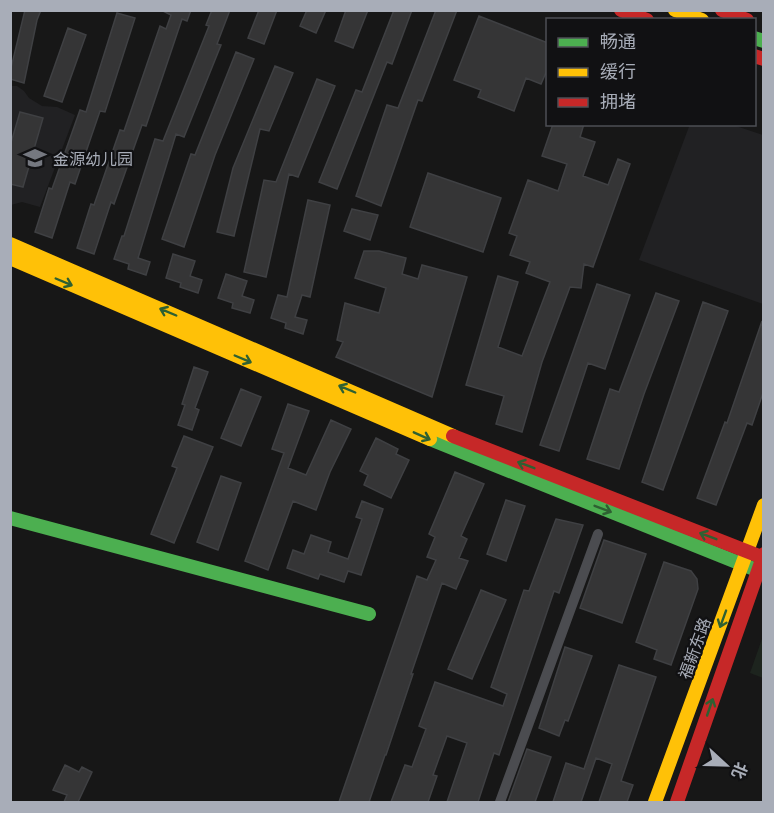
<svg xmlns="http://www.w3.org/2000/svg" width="774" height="813" font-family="Lato,'Noto Sans SC',sans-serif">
	<rect width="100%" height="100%" fill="#171717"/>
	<path fill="#212123" d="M10 86H17L24 91 29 98 42 106 57 107 75 115 40 207 22 202 11 205Z
		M690 124 733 125 763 135V304L639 260Z"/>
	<path fill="#1d241e" d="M763 636V678L750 673Z"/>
	<path fill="#353536" stroke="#3f4043" stroke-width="1.5" d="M25 10H41L37 20 24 83 10 79V72Z
		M161 10H191L187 21 182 19 146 126 142 125 114 204 111 202 94 254 77 248 91 204 94 205 120 130 124 131 160 26 166 29 171 15Z
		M212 10H230L217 44 221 45 184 137 176 134 138 258 150 262 146 275 128 269 129 264 114 259 122 236H124L155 139 163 141 209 26 206 25Z
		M259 10H277L264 44 248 38Z
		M307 10H326L316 33 300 26Z
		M346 10H368L353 48 335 41Z
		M394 10H412L392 64 387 62 337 189 319 182 356 90 362 92Z
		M436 10H457L422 101 418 100 381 206 356 196 387 105 398 108Z
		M117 13 135 18 105 112 100 111 75 184 70 182 52 238 35 232 49 188 52 189 80 110 86 112Z
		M479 16 548 43V68L541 84 526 78 514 111 478 97 481 90 454 80Z
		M68 28 86 35 62 102 44 96Z
		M236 52 254 59 215 155 184 247 162 239 191 154 195 155Z
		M275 66 293 73 269 131 260 129 234 236 217 232 233 168Z
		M317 79 335 86 298 177 289 174 266 277 244 272 264 180 276 182Z
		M20 112 43 118 23 187 10 184V146Z
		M553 124H584L580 137 595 142 583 176 608 185 618 159 630 164 593 267 584 264 581 288 570 287 542 362 522 432 496 424 504 396 466 385 498 276 518 282 498 347 522 356 550 282 526 273 530 262 510 255 517 236 509 233 528 180 558 191 567 164 542 156Z
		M428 173 501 198 483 252 410 227Z
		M308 200 330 205 310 297 302 295 295 317 307 320 303 334 285 328 286 323 271 318 278 295 287 297Z
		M352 209 378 215 370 240 344 231Z
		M364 251H379L406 258 402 274 418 279 422 265 467 277 432 397 336 357 343 342 337 340 345 303 379 313 386 288 355 278Z
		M173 254 195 261 190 276 202 280 198 293 180 287 181 283 166 278Z
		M226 274 247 281 242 296 254 300 250 313 232 308 233 303 218 298Z
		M597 284 630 295 605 369 588 363 559 451 540 445Z
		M656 293 679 301 644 394 619 469 587 459 610 389 619 392Z
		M703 302 728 311 663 490 642 482Z
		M762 321 764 390 752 425 747 423 716 505 697 498 725 422 727 423Z
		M194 367 208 372 195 408 199 410 192 430 178 425 185 405 182 404Z
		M241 389 261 397 241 446 221 438Z
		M288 404 309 411 288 468 306 475 331 420 351 429 330 472 316 510 293 501 268 570 245 561 284 453 272 449Z
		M184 436 213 447 174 543 151 534 177 468 172 466Z
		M376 438 398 449 396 454 409 460 391 498 364 485 368 475 360 471Z
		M455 472 484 484 461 536 467 539 459 558 468 561 456 589 442 583 411 674H413L386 755H385L369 802H339L417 576 427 580 436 560 427 557 435 537 429 534Z
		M221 476 241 483 218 550 197 542Z
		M506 500 525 506 506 561 487 554Z
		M362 501 383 509 361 575 348 571 344 582 320 574 318 579 287 568 293 550 304 554 311 535 331 542 328 552 348 559 362 519 356 517Z
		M556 519 583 525 559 593 554 591 499 755 494 753 478 802H447L467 743 447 736 433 775 437 776 428 802H391L405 765 412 767 426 729 419 726 435 682 503 706 507 694 491 687 524 590 529 591Z
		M604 540 646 554 622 623 580 608Z
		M664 562 691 571 697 579 698 589 671 665 654 659 657 650 636 642Z
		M481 590 506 600 472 679 448 669Z
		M565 647 592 656 568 721 565 720 559 736 539 728Z
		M619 665 656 677 621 781 633 785 627 802H599L612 764 596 758 581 802H553L566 763 584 769Z
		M527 749 551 757 535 802H508Z
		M65 765 79 772 82 767 92 772 78 802H64L67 795 53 790Z"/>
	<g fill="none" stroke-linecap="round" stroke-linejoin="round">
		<path stroke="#4b4c50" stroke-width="10" d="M500 802 598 534"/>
		<path stroke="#4caf50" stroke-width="14" d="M754 38 764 41
			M430 439 754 569
			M10 518 369 614"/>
		<path stroke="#ffc107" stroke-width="14" d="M675 10 702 20
			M10 244 453 436
			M10 258 430 439
			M655 802 764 505"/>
		<path stroke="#c62828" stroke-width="14" d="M621 10 647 20
			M722 10 747 20
			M754 56 764 59
			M453 436 759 556
			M677 802 764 554"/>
	</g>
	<defs><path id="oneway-shaft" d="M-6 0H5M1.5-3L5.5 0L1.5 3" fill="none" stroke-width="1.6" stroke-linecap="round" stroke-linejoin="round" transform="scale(1.5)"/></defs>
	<g stroke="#2e6032">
		<use href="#oneway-shaft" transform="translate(64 282) rotate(23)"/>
		<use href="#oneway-shaft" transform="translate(168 312) rotate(-157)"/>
		<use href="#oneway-shaft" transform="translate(243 359) rotate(23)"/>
		<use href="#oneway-shaft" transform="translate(347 389) rotate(-157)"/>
		<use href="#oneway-shaft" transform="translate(422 436) rotate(24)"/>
		<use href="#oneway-shaft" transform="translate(526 465) rotate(-159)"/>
		<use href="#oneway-shaft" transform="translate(603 509) rotate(21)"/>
		<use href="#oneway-shaft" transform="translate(708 536) rotate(-159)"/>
		<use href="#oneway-shaft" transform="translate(723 619) rotate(110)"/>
		<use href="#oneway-shaft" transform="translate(710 707) rotate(-71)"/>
	</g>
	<defs>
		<g id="school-bare" transform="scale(1.8)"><path d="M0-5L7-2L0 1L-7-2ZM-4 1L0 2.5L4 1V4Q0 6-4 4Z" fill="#757880" stroke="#111113" stroke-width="2.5" paint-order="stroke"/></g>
	</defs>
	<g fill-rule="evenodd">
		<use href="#school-bare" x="35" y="158"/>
	</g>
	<g text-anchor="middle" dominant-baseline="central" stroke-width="4.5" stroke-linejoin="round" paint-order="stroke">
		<g font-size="16" fill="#a8adb8" stroke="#111113" text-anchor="start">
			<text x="53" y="158">金源幼儿园</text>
		</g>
		<g font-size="16" fill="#a8adb8" stroke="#111113">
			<text transform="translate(694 648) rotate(-70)">福新东路</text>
		</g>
	</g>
	<rect width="774" height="813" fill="none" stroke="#a8adb8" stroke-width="24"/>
	<rect x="546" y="18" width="210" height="108" fill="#111113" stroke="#4d4f55" stroke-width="1.5"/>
	<rect x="558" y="38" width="30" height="9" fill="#4caf50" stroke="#4d4f55" stroke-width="1.5"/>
	<text x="600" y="48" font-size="18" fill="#a8adb8">畅通</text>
	<rect x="558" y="68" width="30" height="9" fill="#ffc107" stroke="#4d4f55" stroke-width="1.5"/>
	<text x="600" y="78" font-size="18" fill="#a8adb8">缓行</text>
	<rect x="558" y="98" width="30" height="9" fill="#c62828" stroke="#4d4f55" stroke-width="1.5"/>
	<text x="600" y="108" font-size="18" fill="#a8adb8">拥堵</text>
	<g transform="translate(726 765) rotate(112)" stroke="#111113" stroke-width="4.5" paint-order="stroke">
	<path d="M0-4.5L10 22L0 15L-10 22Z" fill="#a8adb8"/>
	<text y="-9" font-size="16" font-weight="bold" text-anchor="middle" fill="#a8adb8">北</text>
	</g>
</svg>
